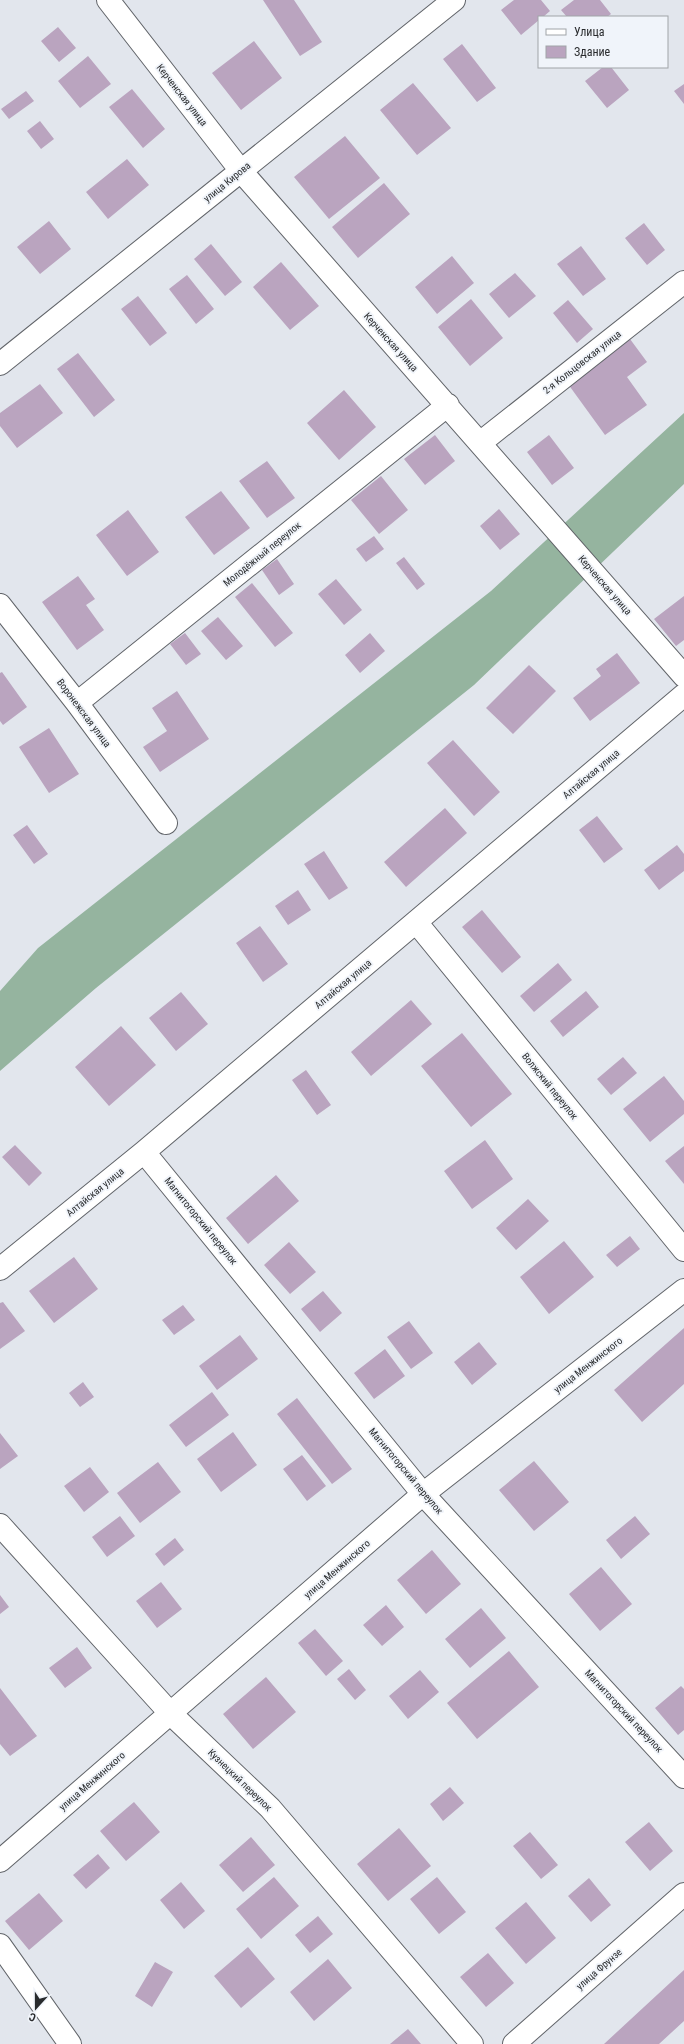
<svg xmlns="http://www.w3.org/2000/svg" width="684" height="2044" font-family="'Roboto Condensed',sans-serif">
	<rect width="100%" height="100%" fill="#e2e6ed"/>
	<path fill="#95b49f" d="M684 413V484L474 685 96 988 0 1071V991L38 948 491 591Z"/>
	<path fill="#baa4bf" d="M263 0H294L322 42 300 56Z
		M514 0H541L550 11 543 17H539V20L521 35 501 10Z
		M574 0H600L611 14 607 17H567L561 10Z
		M58 27 76 48 59 62 41 41Z
		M254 41 282 78 241 110 212 73Z
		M462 44 496 88 477 102 443 59Z
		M88 56 111 84 80 108 58 81Z
		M603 67H611L629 90 607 108 585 81Z
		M413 83 451 128 417 155 380 110Z
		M684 84V104L674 91Z
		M132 89 165 129 143 148 109 107Z
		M26 91 34 101 9 119 1 109Z
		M40 121 54 139 41 149 27 131Z
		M345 136 380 178 329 219 294 177Z
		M127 159 149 185 108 219 86 192Z
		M384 183 410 214 358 258 332 227Z
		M49 221 71 249 40 274 17 247Z
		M644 223 665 250 647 265 625 238Z
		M211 244 242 282 225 296 194 259Z
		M581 246 606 279 583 296 557 264Z
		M452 256 474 283 437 314 415 287Z
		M281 262 319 306 290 330 253 287Z
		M515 273 536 296 509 318 489 294Z
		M187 275 214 309 196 324 169 289Z
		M138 296 167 333 150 346 121 309Z
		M471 299 503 338 470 366 438 327Z
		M568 300 593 329 577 343 553 313Z
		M630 339 647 362 627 377 647 405 605 435 568 384Z
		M78 353 115 400 94 417 57 369Z
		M40 384 63 413 17 448 0 426V413Z
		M344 390 376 427 339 460 307 423Z
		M435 435 455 461 425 485 404 459Z
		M549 435 574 468 552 485 527 452Z
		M267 461 295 498 267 518 239 481Z
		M381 476 408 510 379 534 351 500Z
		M221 491 250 528 214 555 185 517Z
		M499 509 520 534 500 550 480 526Z
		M128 510 159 552 127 576 96 535Z
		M374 536 384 549 366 562 356 549Z
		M404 557 425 584 417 590 396 563Z
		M277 559 294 584 279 595 262 570Z
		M78 576 95 599 86 605 104 630 77 650 42 602Z
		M336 579 362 610 344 625 318 594Z
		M252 583 293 633 275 647 235 597Z
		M684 596V640L676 646 654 619Z
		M218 617 243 646 226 660 201 631Z
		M185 633 201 654 186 665 170 644Z
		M370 633 385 651 360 673 345 655Z
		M617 653 640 683 590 721 573 698 601 676 596 669Z
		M529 665 556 691 513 734 486 708Z
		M2 672 27 707 3 725 0 721V673Z
		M177 691 209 739 160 772 143 747 167 731 152 708Z
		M49 728 79 774 49 793 19 747Z
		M453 740 500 792 474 816 427 763Z
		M445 808 467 833 406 887 384 862Z
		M597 816 623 849 604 863 579 830Z
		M27 825 48 854 34 864 13 835Z
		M677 845 684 854V871L659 890 644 870Z
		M324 851 348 888 329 900 304 864Z
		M298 890 311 910 288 925 275 906Z
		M482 910 521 957 502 973 462 927Z
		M260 926 288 964 263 982 236 943Z
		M558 963 572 980 534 1012 520 996Z
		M586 991 599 1007 563 1037 550 1021Z
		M181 992 208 1024 176 1051 149 1018Z
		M411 1000 432 1024 371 1076 351 1052Z
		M121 1026 156 1065 109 1106 75 1067Z
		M462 1033 512 1094 471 1127 421 1066Z
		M623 1057 637 1073 611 1095 597 1079Z
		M306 1070 331 1105 317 1115 292 1080Z
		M664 1076 684 1101V1114L650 1142 623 1109Z
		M485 1140 513 1179 472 1209 444 1171Z
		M15 1145 42 1173 29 1186 2 1157Z
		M684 1146V1184L665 1161Z
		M276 1175 299 1201 248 1244 226 1218Z
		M528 1199 549 1221 516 1250 496 1228Z
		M630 1236 640 1249 617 1267 606 1255Z
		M564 1241 594 1277 549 1314 520 1277Z
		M289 1242 316 1272 290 1294 264 1265Z
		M74 1257 98 1289 54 1323 29 1291Z
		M323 1291 342 1313 320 1332 301 1309Z
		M3 1302 25 1331 0 1349V1303Z
		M183 1305 195 1320 174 1335 162 1320Z
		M409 1321 433 1353 411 1369 387 1337Z
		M684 1328V1384L642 1422 614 1390Z
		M240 1335 258 1359 217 1390 199 1366Z
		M479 1342 497 1364 472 1385 454 1362Z
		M385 1349 405 1376 374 1399 354 1373Z
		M83 1382 94 1397 80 1407 69 1393Z
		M212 1392 229 1415 186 1447 169 1425Z
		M297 1398 352 1469 332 1484 277 1414Z
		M233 1432 257 1465 221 1492 197 1459Z
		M0 1433 18 1456 0 1469Z
		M302 1455 326 1486 307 1501 283 1469Z
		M534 1461 569 1502 534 1531 499 1490Z
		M158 1462 181 1492 140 1523 117 1493Z
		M90 1467 109 1492 84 1512 64 1486Z
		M120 1516 135 1536 107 1557 92 1537Z
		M635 1516 650 1534 621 1559 606 1540Z
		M175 1538 184 1550 164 1566 155 1554Z
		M432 1550 461 1584 426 1614 397 1580Z
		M601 1567 632 1604 600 1631 569 1594Z
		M161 1582 182 1609 157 1628 136 1601Z
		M0 1595 9 1607 0 1614Z
		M386 1605 404 1627 382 1646 363 1625Z
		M481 1608 506 1638 470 1668 445 1639Z
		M315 1629 343 1661 326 1676 298 1643Z
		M77 1647 92 1668 65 1688 49 1668Z
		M509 1651 539 1687 477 1739 447 1703Z
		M349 1669 366 1690 355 1700 337 1679Z
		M420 1670 439 1692 408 1719 389 1696Z
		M266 1677 296 1712 253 1749 223 1714Z
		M681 1686 684 1689V1730L678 1735 655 1708Z
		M0 1688 37 1736 10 1756 0 1744Z
		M450 1787 464 1803 443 1821 430 1804Z
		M134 1802 160 1832 126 1861 100 1831Z
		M649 1822 673 1851 650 1871 625 1842Z
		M399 1828 431 1866 388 1901 357 1864Z
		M530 1832 558 1865 541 1879 513 1846Z
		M251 1837 275 1865 243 1892 219 1865Z
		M98 1854 110 1868 86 1889 73 1875Z
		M274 1877 299 1906 261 1939 236 1909Z
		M437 1877 466 1912 439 1934 410 1899Z
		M589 1878 611 1905 591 1922 568 1896Z
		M181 1882 205 1911 184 1929 160 1900Z
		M39 1893 63 1921 29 1950 5 1921Z
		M526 1902 556 1938 526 1964 495 1928Z
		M318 1916 333 1934 310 1953 295 1935Z
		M248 1947 275 1979 241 2008 214 1976Z
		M488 1953 514 1983 486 2007 460 1977Z
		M328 1959 352 1988 314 2021 290 1992Z
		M155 1962 173 1972 152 2007 135 1996Z
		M684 1970V2021L659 2044H604Z
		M408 2029 421 2044H390Z"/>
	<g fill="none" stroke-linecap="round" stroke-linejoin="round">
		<g stroke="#616469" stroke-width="24">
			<path id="street" d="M108 0 241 171 684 676
				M0 364 454 0
				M480 443 684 282
				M0 605 77 703 166 823
				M77 703 448 405
				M416 922 684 1250
				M144 1152 423 1494 684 1777
				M0 1269 144 1152 684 695
				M0 1525 171 1714 270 1808 472 2044
				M0 1861 423 1494 684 1290
				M0 1945 70 2044
				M514 2044 684 1894"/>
		</g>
		<use href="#street" stroke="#fff" stroke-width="22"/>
	</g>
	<g text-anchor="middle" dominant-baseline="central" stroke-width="3.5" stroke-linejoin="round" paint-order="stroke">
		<g font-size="10" fill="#292b2d" stroke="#f0f4fa">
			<text transform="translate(182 95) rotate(52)">Керченская улица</text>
			<text transform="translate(227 182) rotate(-39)">улица Кирова</text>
			<text transform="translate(391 342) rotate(48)">Керченская улица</text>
			<text transform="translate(582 362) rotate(-38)">2-я Кольцовская улица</text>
			<text transform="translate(262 554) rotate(-39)">Молодёжный переулок</text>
			<text transform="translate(605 585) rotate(49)">Керченская улица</text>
			<text transform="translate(84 713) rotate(53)">Воронежская улица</text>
			<text transform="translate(591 774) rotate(-40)">Алтайская улица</text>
			<text transform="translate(343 984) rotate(-40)">Алтайская улица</text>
			<text transform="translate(550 1086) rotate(51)">Волжский переулок</text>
			<text transform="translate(95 1192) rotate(-39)">Алтайская улица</text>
			<text transform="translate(201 1221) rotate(51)">Магнитогорский переулок</text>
			<text transform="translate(588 1365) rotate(-38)">улица Менжинского</text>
			<text transform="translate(406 1471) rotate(50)">Магнитогорский переулок</text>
			<text transform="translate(337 1569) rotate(-41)">улица Менжинского</text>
			<text transform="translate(624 1711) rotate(47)">Магнитогорский переулок</text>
			<text transform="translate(240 1780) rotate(44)">Кузнецкий переулок</text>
			<text transform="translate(92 1781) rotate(-41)">улица Менжинского</text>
			<text transform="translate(599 1969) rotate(-41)">улица Фрунзе</text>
		</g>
	</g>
	<rect x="538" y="16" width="130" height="52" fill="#f0f4fa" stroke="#a0a4a8"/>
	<rect x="546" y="29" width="20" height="6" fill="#ffffff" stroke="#a0a4a8"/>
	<text x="574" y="36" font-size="12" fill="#292b2d">Улица</text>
	<rect x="546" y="46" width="20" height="12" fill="#baa4bf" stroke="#a0a4a8"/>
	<text x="574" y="56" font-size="12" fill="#292b2d">Здание</text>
	<g transform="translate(36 2008) rotate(201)" stroke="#f0f4fa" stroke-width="3" paint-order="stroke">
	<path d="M0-3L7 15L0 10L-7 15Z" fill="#292b2d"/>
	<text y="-6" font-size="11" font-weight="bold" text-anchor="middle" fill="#292b2d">С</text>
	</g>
</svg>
